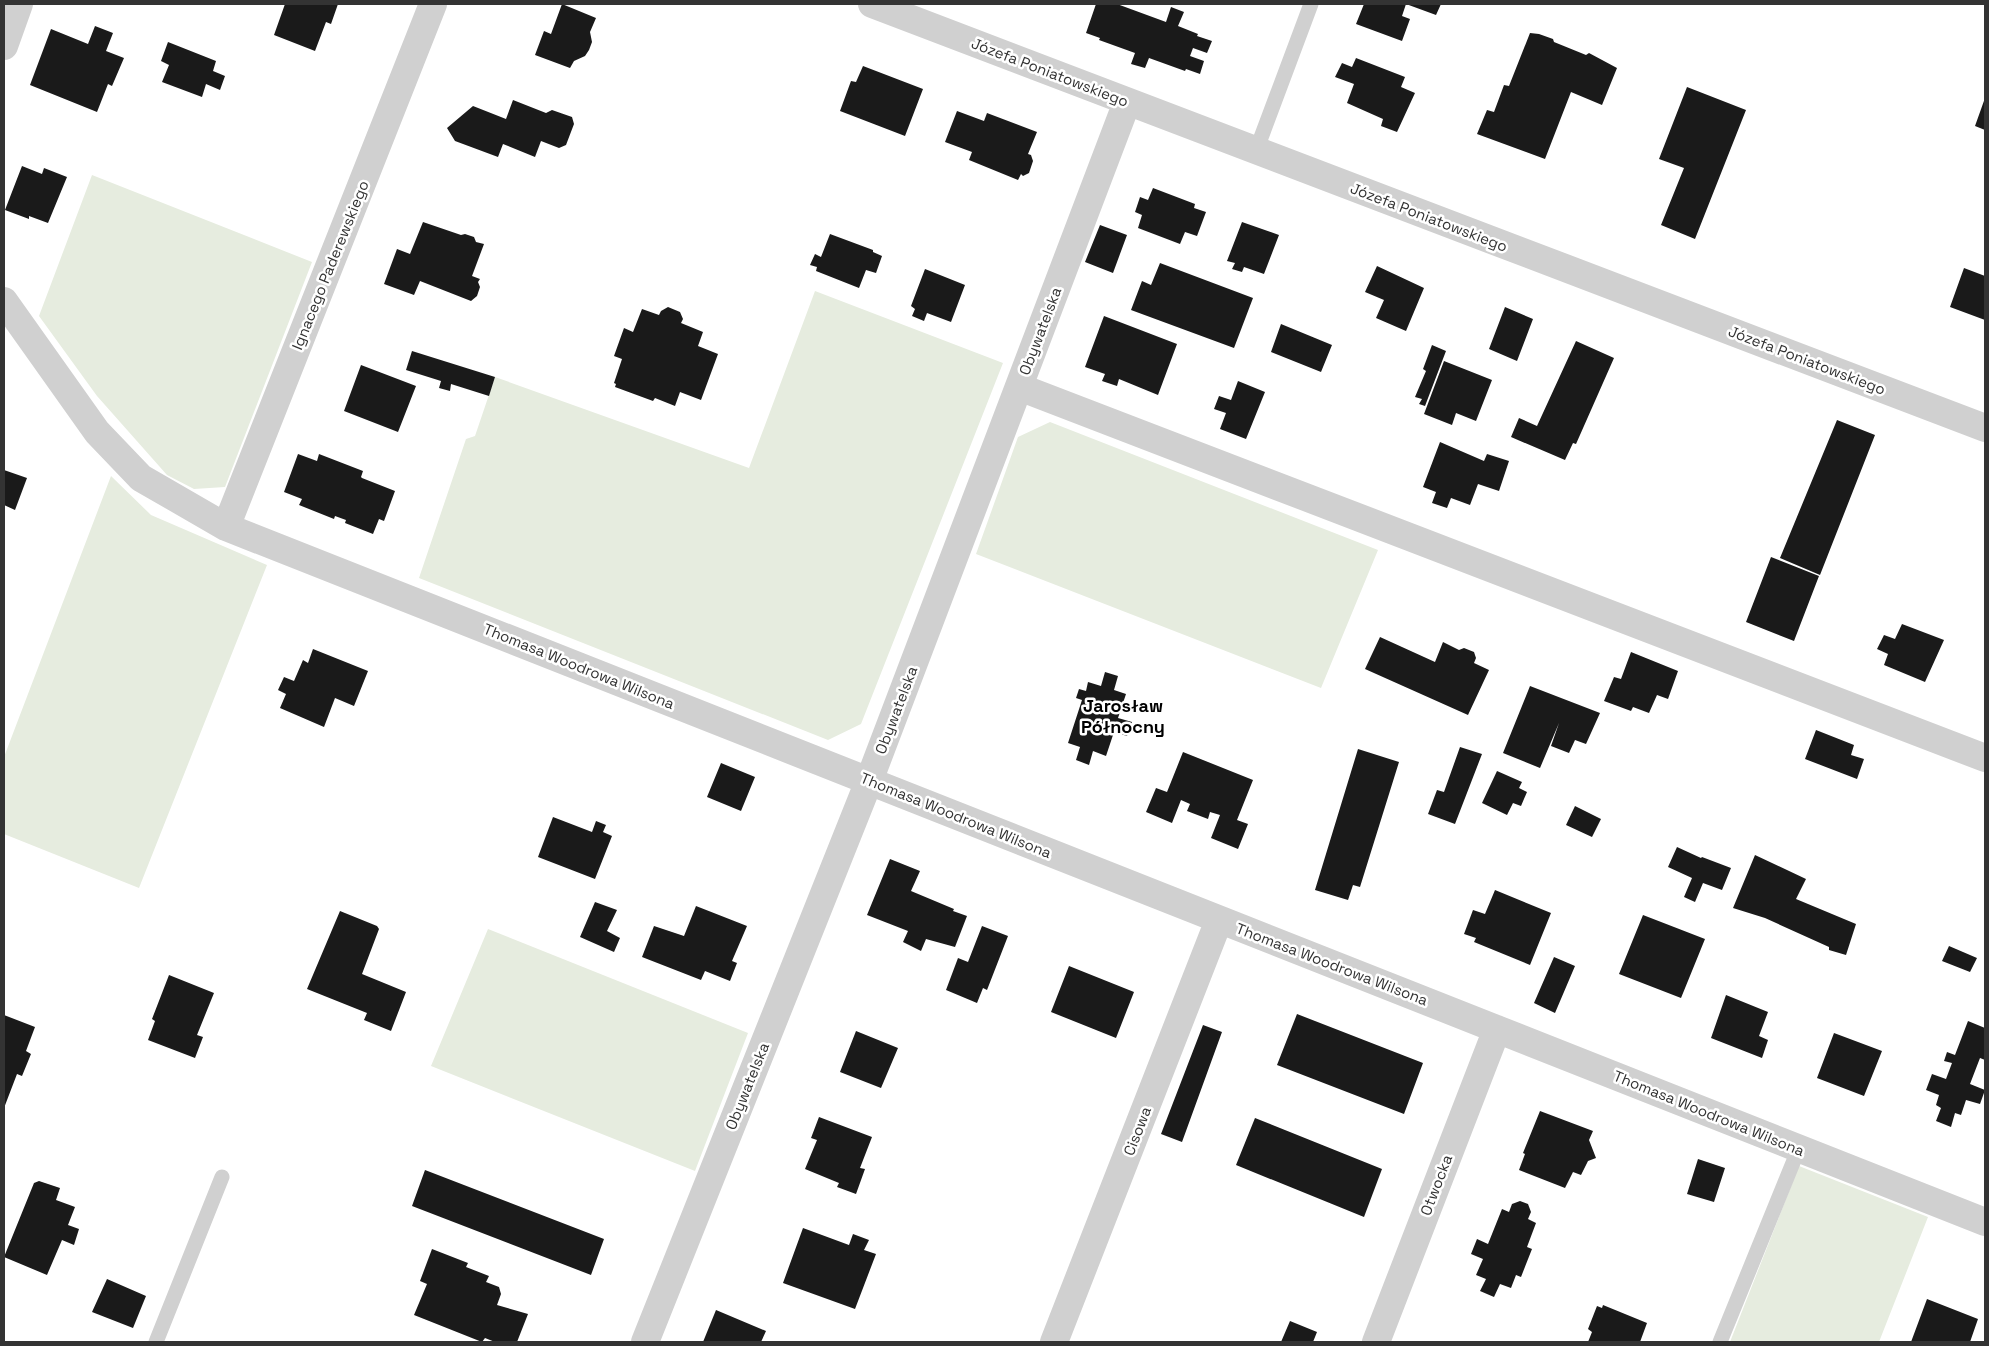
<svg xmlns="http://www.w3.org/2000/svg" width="1989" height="1346" font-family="'Space Grotesk',sans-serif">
	<rect width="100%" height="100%" fill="#fff"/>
	<path fill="#e6ecdf" d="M92 175 312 262 225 487 194 489 167 475 97 396 39 316Z
		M815 291 1003 363 861 724 828 740 419 578 466 439 475 436 495 377 749 468Z
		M1050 422 1378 550 1321 688 976 554 1018 437Z
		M111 476 151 515 267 565 139 888 4 834V757Z
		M488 929 748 1033 695 1171 431 1066Z
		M1799 1166 1928 1217 1879 1342H1730Z"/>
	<path fill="#1a1a1a" d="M285 4H338L331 24 326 22 315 51 274 35Z
		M562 4 596 18 590 32 592 42 589 50 585 56 574 61 570 68 535 55 544 31 551 34Z
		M1096 4H1117L1166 22 1171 7 1184 12 1178 26 1198 34 1197 36 1212 41 1207 53 1193 48 1190 56 1204 61 1200 74 1186 69 1185 71 1149 58 1145 68 1131 64 1135 53 1099 40 1100 38 1086 33Z
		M1364 4H1406L1402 16 1410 19 1402 41 1356 24Z
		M1406 4H1441L1436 15Z
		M95 26 113 33 106 51 124 58 112 86 108 84 97 112 30 85 51 29 88 44Z
		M1530 33 1539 34 1553 39 1554 42 1586 55 1589 53 1617 68 1602 105 1571 92 1545 159 1477 134 1487 110 1494 112 1504 85 1509 86Z
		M168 42 216 61 213 71 225 76 220 90 206 84 202 97 162 82 169 65 161 61Z
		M1356 58 1405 77 1401 87 1415 93 1397 132 1381 126 1383 119 1347 103 1354 84 1335 77 1342 63 1352 67Z
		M863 66 923 89 905 136 840 111 851 81 856 82Z
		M1687 87 1746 110 1695 239 1661 225 1684 168 1659 159Z
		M1985 98V130L1975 126Z
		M513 100 546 113 552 110 572 117 574 124 566 145 559 148 541 141 535 157 503 144 498 157 455 141 447 128 473 106 506 119Z
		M957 111 984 121 987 113 1037 132 1028 154 1031 155 1033 161 1029 173 1023 176 1021 174 1018 180 969 160 972 152 945 142Z
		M22 166 42 174 44 168 67 177 48 223 29 216V219L5 210Z
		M1153 188 1195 204 1194 208 1206 212 1197 236 1185 232 1180 244 1138 228 1142 215 1135 212 1140 197 1148 200Z
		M423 222 461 235 465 234 474 237 476 242 484 244 472 276 480 279 478 282 480 287 477 296 471 301 420 281 414 295 384 284 397 249 410 254Z
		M1242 222 1279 235 1264 274 1244 267 1242 272 1232 269 1235 263 1227 261Z
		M1100 225 1127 235 1113 273 1085 262Z
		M830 234 873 250V252L882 256 876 273 866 270 859 288 816 271 817 267 810 265 815 254 821 257Z
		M1160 263 1253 298 1234 348 1131 310 1142 281 1151 285Z
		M1377 266 1424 288 1406 331 1376 318 1384 300 1365 292Z
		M1964 268 1985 276V320L1950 307Z
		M925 269 965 285 951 322 927 313 924 321 912 316 915 309 911 306Z
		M668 307 680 312 683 319 681 323 703 332 698 346 718 354 701 400 680 392 675 406 655 398 653 401 615 387 616 384 614 383 622 359 614 356 624 328 633 332 642 309 659 315 661 311Z
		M1505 307 1533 319 1517 361 1489 349Z
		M1104 316 1177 344 1158 395 1119 379 1117 386 1102 381 1105 374 1085 367Z
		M1281 324 1332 345 1321 372 1271 352Z
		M1576 341 1614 358 1576 444 1573 443 1565 460 1511 437 1519 418 1537 426Z
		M1432 345 1446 351 1425 406 1419 404 1422 399 1415 397 1426 371 1423 369Z
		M412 351 495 377 489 396 451 384 450 391 439 388 441 381 406 370Z
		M1444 361 1492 380 1476 421 1456 413 1452 425 1424 414Z
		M361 365 416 386 398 432 344 411Z
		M1238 381 1265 392 1246 439 1220 429 1226 413 1214 409 1219 396 1231 400Z
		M1837 420 1875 435 1820 575 1780 558Z
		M1440 442 1484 461 1487 454 1509 461 1499 491 1478 484 1470 505 1451 498 1447 508 1432 503 1436 492 1423 487Z
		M298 454 317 461 319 454 363 471 361 477 362 478 395 491 384 521 379 519 373 534 345 523 346 520 335 516 334 519 299 505 302 499 284 492Z
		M4 470 27 478 15 510 4 505Z
		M1771 557 1819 576 1794 641 1746 622Z
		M1902 624 1944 640 1925 682 1884 665 1888 654 1877 649 1884 635 1895 639Z
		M1380 637 1435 662 1443 642 1459 650 1464 648 1474 652 1476 658 1474 663 1489 670 1468 715 1365 669Z
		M313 649 368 671 354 706 335 698 324 727 280 708 286 694 278 690 284 677 294 681 303 660 308 663Z
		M1631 652 1678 671 1668 699 1657 695 1649 713 1633 707 1631 711 1604 701 1614 677 1621 679Z
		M1105 672 1118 676 1114 690 1126 694 1118 718 1132 722 1127 736 1114 732 1106 756 1093 751 1089 765 1076 760 1080 747 1068 743 1082 700 1076 698 1079 689 1086 691 1088 682 1101 686Z
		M1530 686 1600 713 1586 744 1575 740 1569 753 1551 746 1559 723 1540 768 1503 753Z
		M1816 730 1854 745 1851 755 1864 759 1857 779 1805 759Z
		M1460 747 1482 754 1455 824 1428 814 1437 790 1444 792Z
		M1358 749 1399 762 1360 887 1353 885 1348 900 1315 890Z
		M1183 752 1253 780 1237 820 1248 824 1238 849 1211 838 1220 815 1210 812 1208 819 1187 811 1190 804 1181 800 1172 823 1146 812 1156 788 1167 792Z
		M721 763 755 777 741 811 707 797Z
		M1497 771 1522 782 1519 788 1527 792 1521 806 1513 803 1507 815 1482 803Z
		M1575 806 1601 819 1592 837 1566 825Z
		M553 817 592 832 596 821 606 825 603 832 612 836 595 879 538 857Z
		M1677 847 1701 858 1702 857 1731 868 1722 890 1703 883 1695 902 1684 897 1692 878 1668 867Z
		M1755 855 1806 879 1796 899 1856 924 1846 955 1829 950V947L1765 918 1733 908Z
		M890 859 920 871 911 891 954 909 953 911 967 916 955 947 926 939 921 951 903 942 908 931 867 915Z
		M1495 890 1551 913 1530 965 1474 942 1476 938 1464 934 1473 910 1485 914Z
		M595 902 617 910 607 931 620 938 614 952 580 937Z
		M696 906 747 926 732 961 737 963 730 981 705 971 701 980 642 957 654 926 684 936Z
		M340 911 377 926 379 929 362 974 406 992 391 1031 364 1020 367 1013 307 989Z
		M1643 915 1705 939 1681 998 1619 974Z
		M982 926 1008 936 987 990 983 988 977 1003 946 990 958 958 968 962Z
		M1949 946 1977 958 1970 972 1942 961Z
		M1554 957 1575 966 1555 1013 1534 1003Z
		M1069 966 1134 992 1116 1038 1051 1012Z
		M169 975 214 993 197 1035 203 1037 195 1058 148 1040 155 1021 152 1019Z
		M1726 995 1768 1012 1759 1036 1768 1040 1762 1058 1711 1038Z
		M1297 1014 1423 1063 1404 1114 1277 1065Z
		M4 1015 35 1027 26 1051 31 1054 22 1076 17 1074 4 1108Z
		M1968 1021 1985 1028V1060L1980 1058 1970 1084 1985 1090 1980 1104 1966 1100 1961 1115 1955 1113 1951 1127 1936 1121 1941 1108 1936 1105 1939 1095 1926 1090 1932 1074 1946 1079 1952 1063 1944 1061 1947 1052 1955 1055Z
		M1203 1025 1222 1032 1182 1142 1161 1134Z
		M856 1031 898 1048 881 1088 840 1072Z
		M1834 1033 1882 1051 1864 1096 1817 1078Z
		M1540 1111 1593 1131 1589 1140 1596 1158 1588 1161 1581 1175 1573 1172 1565 1188 1519 1170 1525 1154 1523 1153Z
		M819 1117 872 1137 860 1168 865 1169 856 1194 837 1187 839 1183 805 1169 817 1140 811 1138Z
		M1255 1118 1382 1169 1364 1217 1236 1165Z
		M1698 1159 1725 1168 1714 1202 1687 1194Z
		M425 1170 604 1239 591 1275 412 1206Z
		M39 1181 60 1188 56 1200 75 1207 68 1225 79 1229 74 1245 62 1240 47 1275 4 1257 34 1183Z
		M1520 1201 1528 1204 1531 1212 1528 1219 1536 1223 1527 1247 1532 1249 1521 1277 1516 1275 1511 1288 1500 1284 1494 1297 1480 1291 1486 1279 1476 1275 1483 1259 1471 1254 1477 1239 1488 1244 1502 1209 1509 1212 1512 1204Z
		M803 1228 849 1245 853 1234 869 1240 864 1250 876 1254 855 1309 783 1283Z
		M432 1249 468 1263 466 1267 489 1276 486 1282 499 1287 501 1294 497 1305 528 1314 517 1342H495L485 1338 482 1342 414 1315 427 1284 420 1281Z
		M107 1279 146 1296 133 1328 92 1312Z
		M1927 1299 1978 1319 1970 1342H1911Z
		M1603 1305 1647 1323 1640 1342H1588L1592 1332 1588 1329 1597 1306 1602 1308Z
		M716 1310 766 1331 761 1342H703Z
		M1290 1321 1317 1332 1313 1342 1300 1341 1299 1342H1281Z"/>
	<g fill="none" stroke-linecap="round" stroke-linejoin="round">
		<path stroke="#d0d0d0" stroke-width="15" d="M1256 151 1311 4
			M156 1342 222 1177
			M1720 1342 1799 1148"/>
		<path stroke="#d0d0d0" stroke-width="28" d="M872 4 1985 428
			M4 46 19 4
			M4 301 97 432 141 478 226 527 1985 1222
			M1019 387 1985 758
			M226 527 433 4
			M645 1342 869 781 1127 102
			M1054 1342 1219 920
			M1376 1342 1497 1029"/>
	</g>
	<g text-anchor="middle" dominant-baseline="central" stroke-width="5" stroke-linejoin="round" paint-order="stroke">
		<g font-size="15" fill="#333" stroke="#fff">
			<text transform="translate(1050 72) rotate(21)">Józefa Poniatowskiego</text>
			<text transform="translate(1429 217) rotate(21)">Józefa Poniatowskiego</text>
			<text transform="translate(330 265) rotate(-68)">Ignacego Paderewskiego</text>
			<text transform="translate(1040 331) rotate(-69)">Obywatelska</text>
			<text transform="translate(1807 360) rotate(21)">Józefa Poniatowskiego</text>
			<text transform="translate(579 666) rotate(22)">Thomasa Woodrowa Wilsona</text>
			<text transform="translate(896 710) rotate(-69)">Obywatelska</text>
			<text transform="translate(956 815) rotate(22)">Thomasa Woodrowa Wilsona</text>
			<text transform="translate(1332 964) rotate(21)">Thomasa Woodrowa Wilsona</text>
			<text transform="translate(747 1086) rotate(-68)">Obywatelska</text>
			<text transform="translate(1709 1113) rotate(22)">Thomasa Woodrowa Wilsona</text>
			<text transform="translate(1137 1131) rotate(-69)">Cisowa</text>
			<text transform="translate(1436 1185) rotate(-69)">Otwocka</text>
		</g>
		<g font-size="18" font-weight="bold" fill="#000" stroke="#fff">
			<text x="1123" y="705">Jarosław<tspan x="1123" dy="21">Północny</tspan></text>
		</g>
	</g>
	<rect width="1989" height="1346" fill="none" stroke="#333333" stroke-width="10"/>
</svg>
